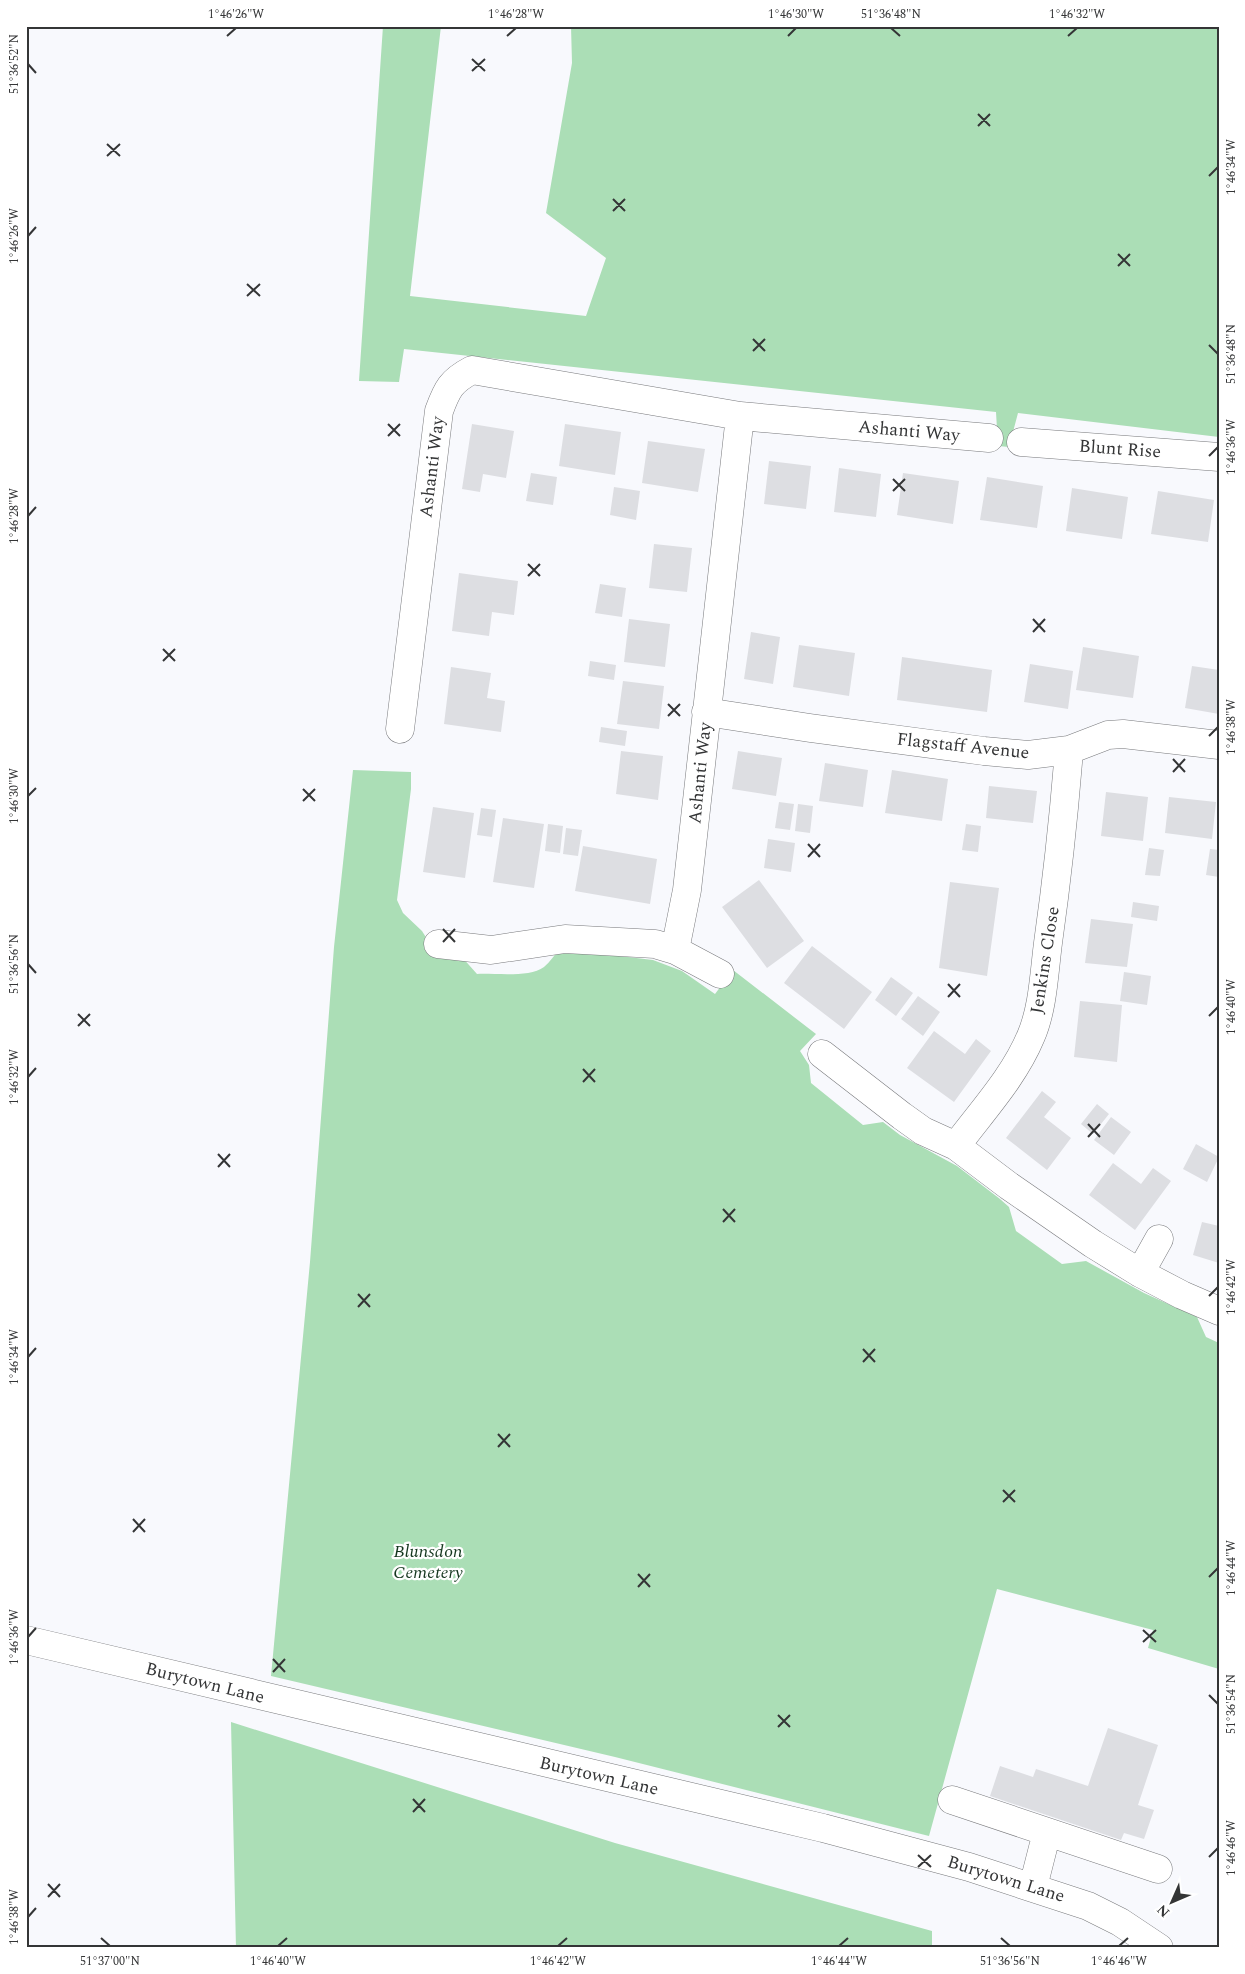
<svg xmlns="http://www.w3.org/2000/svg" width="1245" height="1974" font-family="Spectral,serif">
	<rect width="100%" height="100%" fill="#f8f9fd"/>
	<path fill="#abdeb6" d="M383 26H441L410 296 586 316 606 258 546 213 572 63 571 26H1219V437L1018 413 1009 447 998 446 996 412 404 349 399 382 359 381Z
		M353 770 411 772V789L397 900 403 913 422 931 427 939 461 956 477 974C495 973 529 978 544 967 550 962 554 955 560 949L653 960 682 971 715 994 733 970 816 1034 800 1051 809 1065 811 1083 863 1125 883 1122 900 1135 957 1166 1000 1199 1009 1207 1016 1231 1062 1264 1086 1261 1144 1293 1197 1317 1206 1337 1219 1343V1669L1148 1648 1153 1630 997 1589 929 1836 615 1757 271 1676 310 1262 334 947Z
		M231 1722 615 1843 932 1931V1948H236Z"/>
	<path fill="#dddee2" d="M472 424 514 431 506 478 483 474 480 492 462 489Z
		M565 424 621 432 615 475 559 466Z
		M648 441 705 449 698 492 642 483Z
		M769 461 811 466 806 509 764 504Z
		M839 468 881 474 876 517 834 512Z
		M531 473 557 477 553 505 526 501Z
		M903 473 959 481 953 524 897 515Z
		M987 477 1043 486 1037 528 980 520Z
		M614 487 640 491 636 520 610 515Z
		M1072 488 1128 497 1122 539 1066 531Z
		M1158 491 1214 500 1208 542 1151 534Z
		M654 544 692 548 687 592 649 588Z
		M459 573 518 581 514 615 492 612 489 636 452 631Z
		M600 584 626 588 622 617 595 613Z
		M629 619 670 624 665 667 624 662Z
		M751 632 780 637 773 684 744 679Z
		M799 645 855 653 849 696 793 687Z
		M1083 647 1139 656 1133 698 1076 690Z
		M902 657 992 670 987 712 897 700Z
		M590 661 616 665 614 680 588 676Z
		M1030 664 1073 671 1068 709 1024 702Z
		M1192 666 1219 670V714L1185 708Z
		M451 667 491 673 487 698 505 701 501 732 444 724Z
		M623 681 664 686 659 729 617 724Z
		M601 727 627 731 625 746 599 742Z
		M621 751 663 756 658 800 616 794Z
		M738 751 782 758 776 796 732 789Z
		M825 763 868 770 863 807 819 801Z
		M892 770 948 779 942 821 885 813Z
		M989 786 1037 791 1033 823 986 818Z
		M1106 792 1148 797 1143 841 1101 836Z
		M1169 797 1216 802 1212 839 1165 833Z
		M779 802 794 804 790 830 775 828Z
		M798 804 813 806 810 833 795 831Z
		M433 807 474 813 465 878 423 872Z
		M481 808 496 810 492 837 477 835Z
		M503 818 544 824 534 888 493 882Z
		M548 824 563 826 560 853 545 851Z
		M966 824 981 826 978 852 962 850Z
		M566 828 582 830 578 856 563 854Z
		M768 839 795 843 791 872 764 868Z
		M583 846 657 859 650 904 575 891Z
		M1149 848 1164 850 1160 876 1145 875Z
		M1210 849 1219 850V877L1206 875Z
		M759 880 804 941 767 968 722 907Z
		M950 882 999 888 987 976 939 968Z
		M1133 902 1159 906 1157 921 1131 917Z
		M1091 919 1133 924 1127 967 1085 963Z
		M812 946 872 992 844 1029 784 983Z
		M1124 972 1151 976 1147 1005 1120 1001Z
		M891 977 913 993 896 1016 875 1000Z
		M918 996 940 1012 923 1036 901 1019Z
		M1080 1001 1122 1005 1117 1062 1074 1057Z
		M934 1031 965 1054 976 1039 991 1051 954 1102 907 1068Z
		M1042 1091 1056 1102 1044 1117 1071 1138 1047 1170 1006 1138Z
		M1097 1104 1109 1114 1093 1134 1081 1124Z
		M1111 1117 1131 1132 1114 1155 1094 1140Z
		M1196 1144 1219 1157 1207 1182 1183 1169Z
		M1113 1163 1141 1184 1153 1168 1171 1181 1135 1230 1089 1195Z
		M1202 1222 1219 1226V1263L1193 1255Z
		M1108 1728 1158 1745 1138 1805 1154 1810 1144 1839 1124 1833 1121 1840 990 1796 1000 1766 1033 1777 1036 1769 1088 1786Z"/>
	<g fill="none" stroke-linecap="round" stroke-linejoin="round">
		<g stroke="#78797c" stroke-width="29">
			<path id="minor" d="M740 416 989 438
				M1021 442 1219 457
				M706 712 810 728 984 751 1028 755 1069 750 1108 735 1123 734 1219 745
				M400 729 439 411C447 389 451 381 472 370L740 416 687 890 675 950
				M438 944 491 950 565 939 655 944 675 950 720 974
				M822 1054 902 1116 923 1131 956 1146 1009 1186 1093 1244 1140 1273 1182 1295 1219 1311
				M956 1146C982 1111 1014 1077 1031 1036 1043 1008 1044 974 1048 943 1057 879 1064 815 1069 750
				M1140 1273 1159 1239
				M26 1640 823 1828 969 1867 1088 1906 1120 1922 1159 1948
				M952 1800 1158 1869
				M1033 1887 1047 1832"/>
		</g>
		<use href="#minor" stroke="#fff" stroke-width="28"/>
	</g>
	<path fill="none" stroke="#343536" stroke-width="2" d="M891 28 900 36M227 36 236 28M507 36 516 28M788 36 796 28M1068 36 1077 28M472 59 485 71M28 64 36 73M472 71 485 59M978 114 990 126M978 126 990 114M107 144 120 156M107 156 120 144M1209 176 1218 167M613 199 625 211M613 211 625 199M28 236 36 227M1118 254 1130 266M1118 266 1130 254M247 284 260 296M247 296 260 284M753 339 765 351M1209 345 1218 354M753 351 765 339M388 424 400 436M388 436 400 424M1209 456 1218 447M893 479 905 491M893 491 905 479M28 516 36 507M528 564 540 576M528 576 540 564M1033 619 1045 632M1033 632 1045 619M163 649 175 661M163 661 175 649M668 704 680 716M668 716 680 704M1209 736 1218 727M1173 759 1185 772M1173 772 1185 759M303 789 315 801M28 796 36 788M303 801 315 789M808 844 820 857M808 857 820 844M443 929 455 942M443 942 455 929M28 964 36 973M948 984 960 997M948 997 960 984M78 1014 90 1026M1209 1016 1218 1007M78 1026 90 1014M583 1069 595 1082M28 1077 36 1068M583 1082 595 1069M1088 1124 1100 1137M1088 1137 1100 1124M218 1154 230 1167M218 1167 230 1154M723 1209 735 1222M723 1222 735 1209M358 1294 370 1307M1209 1296 1218 1287M358 1307 370 1294M863 1349 875 1362M28 1357 36 1348M863 1362 875 1349M498 1434 510 1447M498 1447 510 1434M1003 1490 1015 1502M1003 1502 1015 1490M133 1519 145 1532M133 1532 145 1519M638 1574 650 1587M1209 1577 1218 1568M638 1587 650 1574M1143 1630 1156 1642M28 1637 36 1628M1143 1642 1156 1630M273 1659 285 1672M273 1672 285 1659M1209 1695 1218 1704M778 1715 790 1727M778 1727 790 1715M413 1799 425 1812M413 1812 425 1799M918 1855 931 1867M1209 1857 1218 1848M918 1867 931 1855M48 1884 60 1897M48 1897 60 1884M28 1917 36 1908M101 1938 110 1946M1001 1938 1010 1946M278 1946 287 1938M558 1946 567 1938M839 1946 848 1938M1119 1946 1128 1938"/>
	<g text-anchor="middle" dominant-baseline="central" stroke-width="4.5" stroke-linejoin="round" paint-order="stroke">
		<g font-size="18" fill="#343536" stroke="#fff">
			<text transform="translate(909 431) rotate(5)">Ashanti Way</text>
			<text transform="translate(1120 449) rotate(4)">Blunt Rise</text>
			<text transform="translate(432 467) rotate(-83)">Ashanti Way</text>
			<text transform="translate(963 746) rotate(6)">Flagstaff Avenue</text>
			<text transform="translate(700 773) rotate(-84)">Ashanti Way</text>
			<text transform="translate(1045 960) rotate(-81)">Jenkins Close</text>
			<text transform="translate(205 1683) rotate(14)">Burytown Lane</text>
			<text transform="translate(599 1776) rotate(13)">Burytown Lane</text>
			<text transform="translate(1006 1879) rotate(17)">Burytown Lane</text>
		</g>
		<g font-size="18" font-style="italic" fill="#15371f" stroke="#fff">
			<text x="428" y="1551">Blunsdon<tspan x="428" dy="21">Cemetery</tspan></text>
		</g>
	</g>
	<rect width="1245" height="1974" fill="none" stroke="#ffffff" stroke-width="55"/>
	<g transform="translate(1172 1902) rotate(225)" stroke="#ffffff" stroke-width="4" paint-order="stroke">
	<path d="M0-4L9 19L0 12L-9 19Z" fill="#343536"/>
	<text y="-8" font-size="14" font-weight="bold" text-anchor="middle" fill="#343536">N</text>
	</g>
	<rect x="28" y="28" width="1190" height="1918" fill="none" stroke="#343536" stroke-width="2"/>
	<g font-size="12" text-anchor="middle" fill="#343536">
		<text x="236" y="18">1°46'26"W</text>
		<text x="516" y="18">1°46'28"W</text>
		<text x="796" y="18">1°46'30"W</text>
		<text x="891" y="18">51°36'48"N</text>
		<text x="1077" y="18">1°46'32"W</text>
		<text transform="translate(14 64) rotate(-90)" y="4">51°36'52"N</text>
		<text transform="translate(1231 167) rotate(-90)" y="4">1°46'34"W</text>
		<text transform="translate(14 236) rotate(-90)" y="4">1°46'26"W</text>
		<text transform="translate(1231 354) rotate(-90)" y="4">51°36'48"N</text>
		<text transform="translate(1231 447) rotate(-90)" y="4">1°46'36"W</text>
		<text transform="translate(14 516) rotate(-90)" y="4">1°46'28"W</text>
		<text transform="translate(1231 727) rotate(-90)" y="4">1°46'38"W</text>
		<text transform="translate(14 796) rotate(-90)" y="4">1°46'30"W</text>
		<text transform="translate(14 964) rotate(-90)" y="4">51°36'56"N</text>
		<text transform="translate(1231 1007) rotate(-90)" y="4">1°46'40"W</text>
		<text transform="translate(14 1077) rotate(-90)" y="4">1°46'32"W</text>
		<text transform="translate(1231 1287) rotate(-90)" y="4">1°46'42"W</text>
		<text transform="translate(14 1357) rotate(-90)" y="4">1°46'34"W</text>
		<text transform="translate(1231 1568) rotate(-90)" y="4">1°46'44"W</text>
		<text transform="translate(14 1637) rotate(-90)" y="4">1°46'36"W</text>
		<text transform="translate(1231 1704) rotate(-90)" y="4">51°36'54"N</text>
		<text transform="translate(1231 1848) rotate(-90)" y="4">1°46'46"W</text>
		<text transform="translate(14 1917) rotate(-90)" y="4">1°46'38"W</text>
		<text x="110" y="1965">51°37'00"N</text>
		<text x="278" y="1965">1°46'40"W</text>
		<text x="558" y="1965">1°46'42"W</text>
		<text x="839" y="1965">1°46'44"W</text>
		<text x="1010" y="1965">51°36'56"N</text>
		<text x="1119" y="1965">1°46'46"W</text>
	</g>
</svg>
